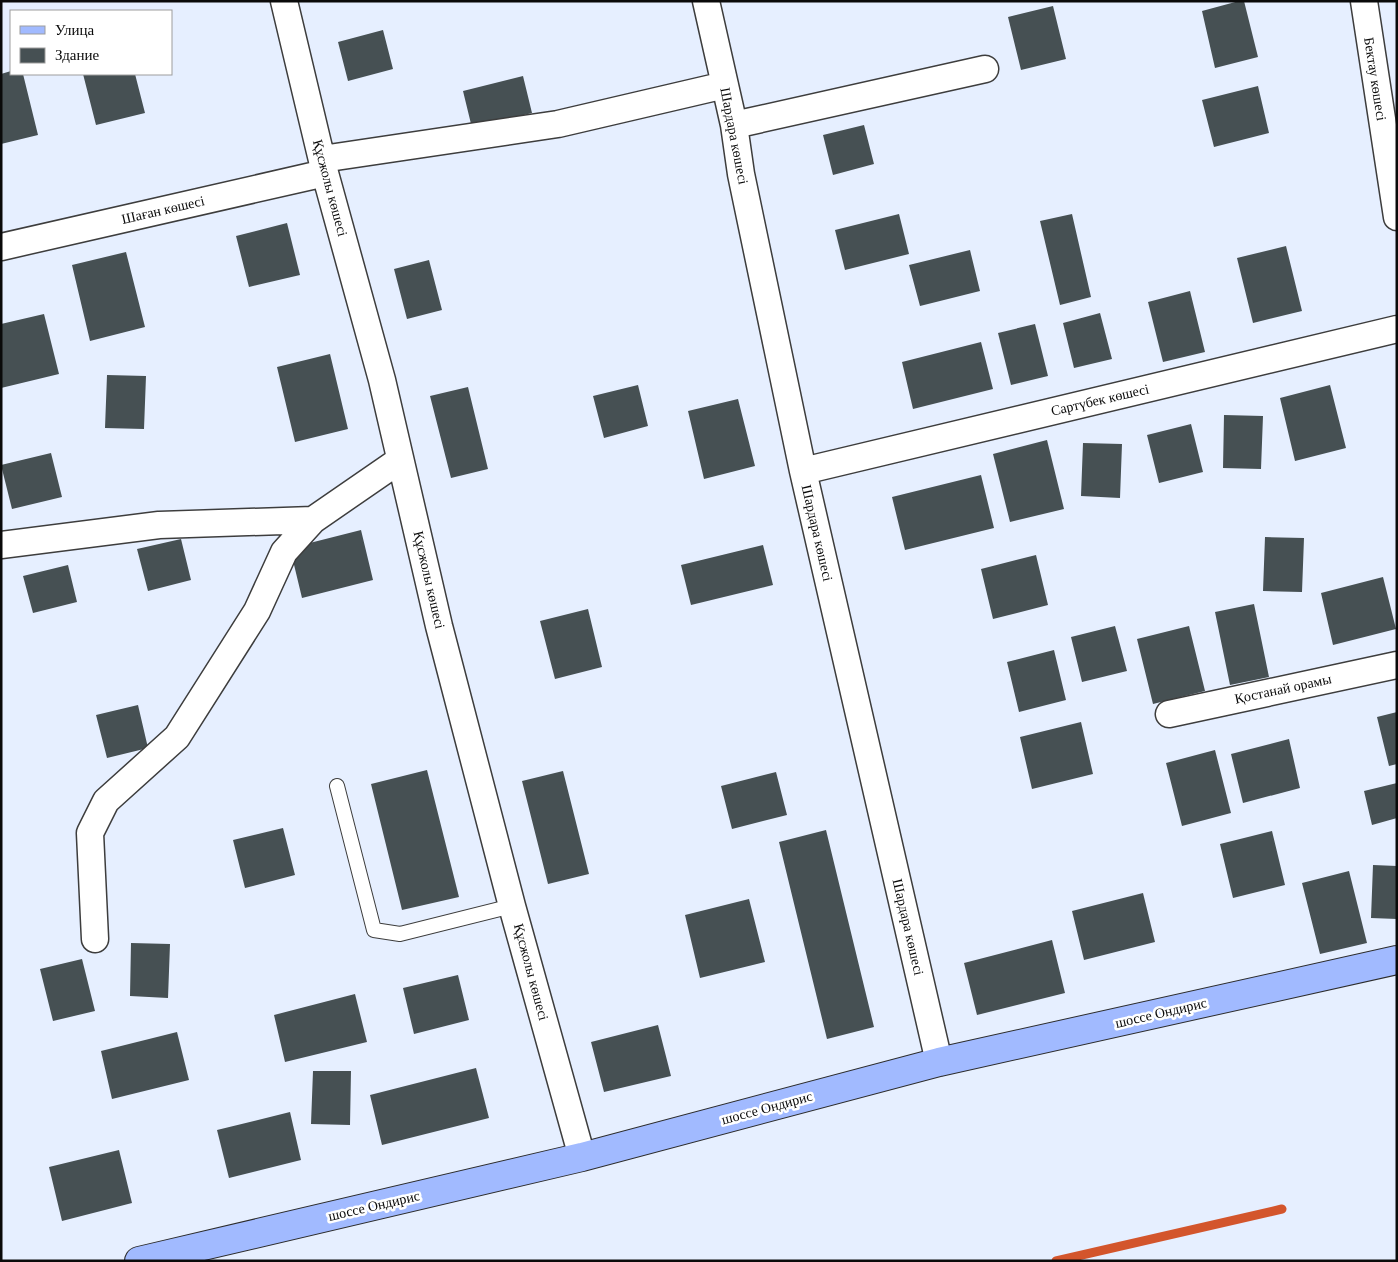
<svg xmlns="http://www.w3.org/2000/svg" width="1398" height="1262" font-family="Georgia,serif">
	<rect width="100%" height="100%" fill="#e6efff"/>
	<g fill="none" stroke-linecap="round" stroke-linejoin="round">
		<path stroke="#d3552c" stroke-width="9" d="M1056 1261 1282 1209"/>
	</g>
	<path fill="#465053" d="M1239 1H1244L1258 57 1215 68 1202 11Z
		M1053 6 1066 59 1021 70 1008 17Z
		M383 30 393 69 348 81 338 42Z
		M11 71V74H23L38 135 1 144V74Z
		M83 74H135L145 113 96 125Z
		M523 76 532 113 472 128 463 91Z
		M1258 86 1269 133 1214 147 1202 100Z
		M864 125 874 164 833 175 823 135Z
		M899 214 909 254 845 270 835 230Z
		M1072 214 1091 297 1060 305 1040 221Z
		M287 223 300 275 249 287 236 236Z
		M1286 246 1302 311 1253 323 1237 258Z
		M970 250 980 291 920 306 909 265Z
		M126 252 145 327 90 341 72 265Z
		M429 260 442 310 407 319 394 269Z
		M1190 291 1205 352 1163 362 1148 302Z
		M1100 313 1112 359 1074 368 1063 323Z
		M44 314 59 374 1 388V324Z
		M1035 324 1048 376 1011 385 998 333Z
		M981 342 993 389 913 409 902 362Z
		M330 354 348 429 295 442 277 367Z
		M107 375 146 376 144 429 105 428Z
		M638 385 648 426 604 438 593 396Z
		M1330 385 1346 448 1295 461 1280 398Z
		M468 387 488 469 451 478 430 396Z
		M738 399 755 466 704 479 688 411Z
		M1224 415 1263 416 1261 469 1223 468Z
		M1191 424 1203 472 1159 483 1147 435Z
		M1047 440 1064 509 1010 522 993 454Z
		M1083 443 1122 444 1120 498 1081 496Z
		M51 453 62 497 12 509 1 465Z
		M981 475 994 528 905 550 892 497Z
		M361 530 373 580 302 598 290 548Z
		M1265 537 1304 538 1302 592 1263 591Z
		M181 539 191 580 148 591 137 549Z
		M763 545 773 585 691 605 681 565Z
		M1036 555 1048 605 993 619 981 569Z
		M68 565 77 602 33 613 23 576Z
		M1383 577 1396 629 1333 645 1321 593Z
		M1254 604 1269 677 1230 685 1215 612Z
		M588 609 602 667 555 679 540 621Z
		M1115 626 1127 671 1082 682 1071 637Z
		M1189 626 1205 691 1153 704 1137 639Z
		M1054 650 1066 700 1019 712 1007 662Z
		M138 705 148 748 107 758 96 715Z
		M1397 712V764L1389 766 1377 717Z
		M1081 722 1093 774 1032 789 1020 737Z
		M1289 739 1300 788 1243 803 1231 754Z
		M1215 750 1231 813 1182 826 1166 763Z
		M427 770 459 897 402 910 371 784Z
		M563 771 589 874 548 884 522 781Z
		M776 772 787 815 732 829 721 786Z
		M1397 783V818L1372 825 1364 791Z
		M283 828 295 875 245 888 233 840Z
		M826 830 874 1027 827 1039 779 842Z
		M1272 831 1285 885 1233 898 1220 844Z
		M1373 865 1397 866V919L1371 918Z
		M1349 871 1367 943 1320 954 1302 883Z
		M1143 893 1155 942 1084 960 1072 911Z
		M749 899 765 962 700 978 685 915Z
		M1052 940 1065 993 977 1015 964 963Z
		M131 943 170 944 168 998 130 996Z
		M82 959 95 1011 53 1021 40 969Z
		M458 975 469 1020 414 1034 403 988Z
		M355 994 367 1042 285 1062 274 1015Z
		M658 1025 671 1076 604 1092 591 1042Z
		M177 1032 189 1080 112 1099 101 1051Z
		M476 1068 489 1118 382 1145 370 1095Z
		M313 1071H351L350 1125 311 1124Z
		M290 1112 301 1160 229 1178 217 1130Z
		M119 1150 132 1203 62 1221 49 1167Z"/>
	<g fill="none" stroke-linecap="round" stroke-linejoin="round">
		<g stroke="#3d3d3d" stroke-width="16">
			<path id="service" d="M337 786 374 930 400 934 512 906"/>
		</g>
		<g stroke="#3d3d3d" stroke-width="29">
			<path id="minor" d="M284 1 325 173 382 380 439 626 512 906 582 1157
				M706 1 734 125 741 174 803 471 939 1062
				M1364 1 1397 217
				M734 125 985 69
				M322 159 558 124 725 85
				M1 247 325 173
				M803 471 1397 329
				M1 545 159 525 313 520
				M1169 714 1397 665
				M95 939 90 833 106 801 177 737 257 611 284 552 313 520 400 460"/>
		</g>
		<g stroke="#2c2c2c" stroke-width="30">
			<path id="secondary" d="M139 1261 582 1157 939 1062 1397 960"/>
		</g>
		<use href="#service" stroke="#fff" stroke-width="14"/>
		<use href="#minor" stroke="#fff" stroke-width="26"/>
		<use href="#secondary" stroke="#a1baff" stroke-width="28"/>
	</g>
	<g text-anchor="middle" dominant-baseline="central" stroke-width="5" stroke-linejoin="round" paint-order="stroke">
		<g font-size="14" fill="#0a0a0a" stroke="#fff">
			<text transform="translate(1375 79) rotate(81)">Бектау көшесі</text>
			<text transform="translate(734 136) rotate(79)">Шардара көшесі</text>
			<text transform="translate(330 188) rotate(75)">Құсжолы көшесі</text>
			<text transform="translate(163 210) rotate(-13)">Шаған көшесі</text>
			<text transform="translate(1100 400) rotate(-13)">Сартүбек көшесі</text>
			<text transform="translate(817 533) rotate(77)">Шардара көшесі</text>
			<text transform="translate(429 580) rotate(77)">Құсжолы көшесі</text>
			<text transform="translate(1283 689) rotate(-12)">Қостанай орамы</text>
			<text transform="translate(908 927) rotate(77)">Шардара көшесі</text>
			<text transform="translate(531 972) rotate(75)">Құсжолы көшесі</text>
			<text transform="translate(1161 1013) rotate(-13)">шоссе Ондирис</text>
			<text transform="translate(767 1108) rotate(-15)">шоссе Ондирис</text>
			<text transform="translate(374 1206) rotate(-13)">шоссе Ондирис</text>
		</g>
	</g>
	<rect width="1398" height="1262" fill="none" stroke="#0a0a0a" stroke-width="5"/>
	<rect x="10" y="10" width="162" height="65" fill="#ffffff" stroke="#9d9d9d"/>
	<rect x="20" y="26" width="25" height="8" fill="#a1baff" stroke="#9d9d9d"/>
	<text x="55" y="35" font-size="15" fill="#0a0a0a">Улица</text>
	<rect x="20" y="48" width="25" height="15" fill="#465053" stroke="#9d9d9d"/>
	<text x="55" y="60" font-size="15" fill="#0a0a0a">Здание</text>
</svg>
